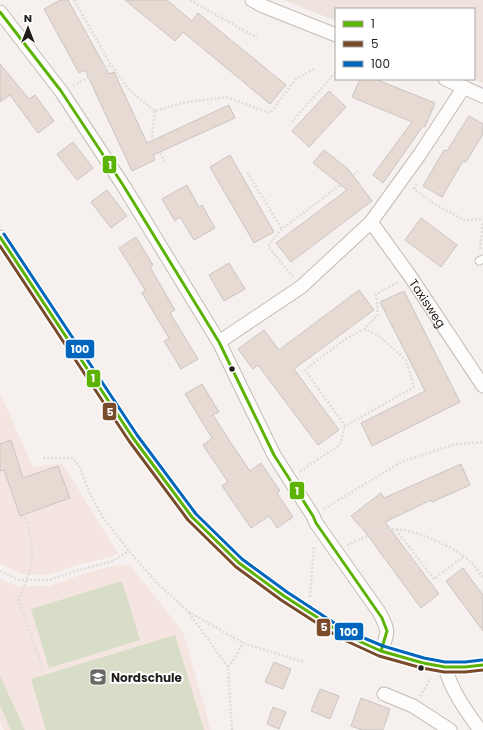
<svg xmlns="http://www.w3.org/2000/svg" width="483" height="730" font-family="Poppins,sans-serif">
	<rect width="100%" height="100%" fill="#f6f1ee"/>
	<path fill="#ede2dc" d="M284 0H483V83L474 79V9H336V21Z"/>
	<path fill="#f5e5e1" d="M0 393 33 467 62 463 118 553 111 557 78 565 48 575 22 574 0 564Z
		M115 565H130L183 632 211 730H4L0 722V579L18 586H49L80 575Z"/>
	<path fill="#d8ddc8" d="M122 581 140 640 49 668 31 609Z
		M175 635 204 730H46L31 679Z
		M0 676 25 730H11L0 705Z"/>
	<path fill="#e7dad2" stroke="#c9c5c3" d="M60 0H68L109 74 114 72 147 143 229 105 235 118 153 155 155 160 132 171 85 70 79 73 44 9Z
		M125 0H167L192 21 198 13 286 85 270 104 183 32 175 41Z
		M0 64 29 99 35 95 54 121 38 133 10 95 0 102Z
		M360 79H375L435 103 425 127 423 126 383 183 373 175 412 122 352 97Z
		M329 91 346 107 309 147 292 131Z
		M469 116 483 124V134L466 162 463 161 442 197 423 186 444 150 447 151Z
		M73 142 93 168 77 180 57 154Z
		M324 150 348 169 372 201 291 262 276 243 347 190 313 163Z
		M230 155 274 232 254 243 210 167Z
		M187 185 199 207 202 205 215 228 194 240 180 217 175 221 162 199Z
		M107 190 127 216 111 228 91 202Z
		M421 218 457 245 441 267 405 240Z
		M136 237 153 265 150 267 175 310 170 313 198 359 181 369 164 341 169 338 142 293 145 290 119 248Z
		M229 263 245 289 224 301 209 275Z
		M359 290 374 310 294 369 339 430 318 445 258 365 253 369 238 349 264 330 279 350Z
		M404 291 460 402 372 446 361 423 425 391 380 302Z
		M202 384 219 412 213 415 231 443 250 471 261 463 280 491 277 493 293 517 277 528 269 516 251 528 222 486 228 482 203 445 212 438 185 394Z
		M11 440 23 478 58 466 70 498 20 516 4 470 0 471V444Z
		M461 464 470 485 432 502 431 500 385 522 439 594 421 608 366 533 351 516 381 493 384 498Z
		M463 568 483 595V631L446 581Z
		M274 662 291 669 283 689 265 682Z
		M320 689 339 696 330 719 311 711Z
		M361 698 390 709 383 730H362L351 726Z
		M273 707 286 712 279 729 267 724Z"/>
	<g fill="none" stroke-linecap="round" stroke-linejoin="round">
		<g stroke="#c0bcb9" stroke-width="9">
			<path id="lane" d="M479 261 483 259"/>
		</g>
		<g stroke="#c0bcb9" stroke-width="15">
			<g id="street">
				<path d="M252 0 263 6 336 35"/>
				<path d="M0 12 61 91 123 185 219 342 274 455 313 516 316 523 379 612C389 631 389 631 381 651"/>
				<path d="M445 79 483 96"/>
				<path id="s1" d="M371 222 410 276 483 386"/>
				<path d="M0 237 133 438 192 517 239 563 284 596 343 634 381 651 423 663 445 667H465L483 665"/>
				<path d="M219 342 301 287 371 222 420 154 464 87"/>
				<path d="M445 667C451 690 466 711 480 730"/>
				<path d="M384 694 413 706 450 730"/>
			</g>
		</g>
		<path stroke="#dedddb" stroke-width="2.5" stroke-dasharray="2 2" stroke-linecap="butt" d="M74 0 111 65 130 91 155 111 186 102 226 97 270 113 296 79 314 69
			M190 0 257 38
			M73 86 111 65
			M155 111 152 137 166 164
			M292 122 336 72
			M247 172 282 229
			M417 184 414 189 436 205 464 220 483 219
			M480 249 483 221
			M293 277 268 246 282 229 360 170
			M364 329 378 335 406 360 414 387 345 426 305 370 344 340 364 329 378 315 376 294 399 282
			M43 458H73L79 466 91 496 103 517 129 551 156 582 189 612 243 643 304 662
			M300 471 340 445 345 426
			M324 509 403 461 456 444 483 442
			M25 514C28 529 34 549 31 564 29 577 23 588 18 600L43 669
			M396 530 434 579 463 557
			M347 545C359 540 374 532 387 530 408 525 457 548 472 563 476 567 479 573 483 577
			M0 571 20 580H49L79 570 113 561 129 551
			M310 597 314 546
			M189 613 228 667 232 730
			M228 667 235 658 243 643
			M420 696 431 678"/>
		<use href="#lane" stroke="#fefdfc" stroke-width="7"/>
		<use href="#street" stroke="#fefdfc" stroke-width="13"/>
		<g stroke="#fff" stroke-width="6">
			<path id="bus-1" d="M0 12 61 91 123 185 219 342 274 455 313 516 316 523 382 618 387 631 381 651
				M0 237 133 438 192 517 239 563 284 596 343 634 381 651 423 663 445 667H465L483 665"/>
		</g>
		<g stroke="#fff" stroke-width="6">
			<path id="bus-2" d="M0 246 129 441 188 520 236 567 281 600 340 638 379 656 422 668 444 672H465L483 670"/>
		</g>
		<g stroke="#fff" stroke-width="6">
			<path id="bus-3" d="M4 234 137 435 196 514 242 559 287 592 345 630 383 646 424 658 445 662H465L482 660"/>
		</g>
		<use href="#bus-1" stroke="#5cb304" stroke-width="3"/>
		<use href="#bus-2" stroke="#7a4b2a" stroke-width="3"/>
		<use href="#bus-3" stroke="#0065bd" stroke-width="3"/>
	</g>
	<defs>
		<g id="school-square" transform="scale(0.9)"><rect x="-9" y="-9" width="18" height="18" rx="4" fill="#6b6765" stroke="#fff"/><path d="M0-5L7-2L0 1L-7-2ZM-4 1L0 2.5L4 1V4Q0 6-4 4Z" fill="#fff"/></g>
	</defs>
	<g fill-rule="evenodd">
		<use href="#school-square" x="98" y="677"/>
	</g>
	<g fill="#201d1b" stroke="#fff" stroke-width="1.5">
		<circle cx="232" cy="369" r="3.5"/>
		<circle cx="421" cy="668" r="3.5"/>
	</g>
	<g text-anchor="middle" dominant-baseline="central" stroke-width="4" stroke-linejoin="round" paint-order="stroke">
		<g font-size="12" fill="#201d1b" stroke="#fff">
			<text stroke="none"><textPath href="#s1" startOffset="99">Taxisweg</textPath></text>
		</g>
		<g font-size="12" font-weight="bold" fill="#201d1b" stroke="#fff" text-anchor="start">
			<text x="111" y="677">Nordschule</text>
		</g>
	</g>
	<g stroke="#fff" stroke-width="1.5">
		<rect x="102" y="155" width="15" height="19" rx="4" fill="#5cb304"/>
		<rect x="65" y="339" width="30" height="20" rx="4" fill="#0065bd"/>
		<rect x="86" y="369" width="15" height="19" rx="4" fill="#5cb304"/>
		<rect x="102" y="402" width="15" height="19" rx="4" fill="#7a4b2a"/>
		<rect x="289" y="481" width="16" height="19" rx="4" fill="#5cb304"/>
		<rect x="316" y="618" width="15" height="19" rx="4" fill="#7a4b2a"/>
		<rect x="334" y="622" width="30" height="19" rx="4" fill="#0065bd"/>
	</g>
	<g font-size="11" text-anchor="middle" font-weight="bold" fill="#fff">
		<text x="110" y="169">1</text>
		<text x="80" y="353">100</text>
		<text x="93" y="382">1</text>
		<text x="110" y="416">5</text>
		<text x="297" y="495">1</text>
		<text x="324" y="631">5</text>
		<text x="349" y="636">100</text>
	</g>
	<rect x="335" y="8" width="140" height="72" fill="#ffffff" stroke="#a6a5a4"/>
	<rect x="343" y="21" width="20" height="6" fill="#5cb304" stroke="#a6a5a4"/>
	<text x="371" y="28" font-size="12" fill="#201d1b">1</text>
	<rect x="343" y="41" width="20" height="6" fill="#7a4b2a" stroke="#a6a5a4"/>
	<text x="371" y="48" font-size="12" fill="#201d1b">5</text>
	<rect x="343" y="61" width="20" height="6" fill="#0065bd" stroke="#a6a5a4"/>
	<text x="371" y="68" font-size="12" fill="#201d1b">100</text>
	<g transform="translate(28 28)" stroke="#ffffff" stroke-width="3" paint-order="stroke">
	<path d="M0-3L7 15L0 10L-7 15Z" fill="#201d1b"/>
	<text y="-6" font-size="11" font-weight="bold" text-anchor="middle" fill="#201d1b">N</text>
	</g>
</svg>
